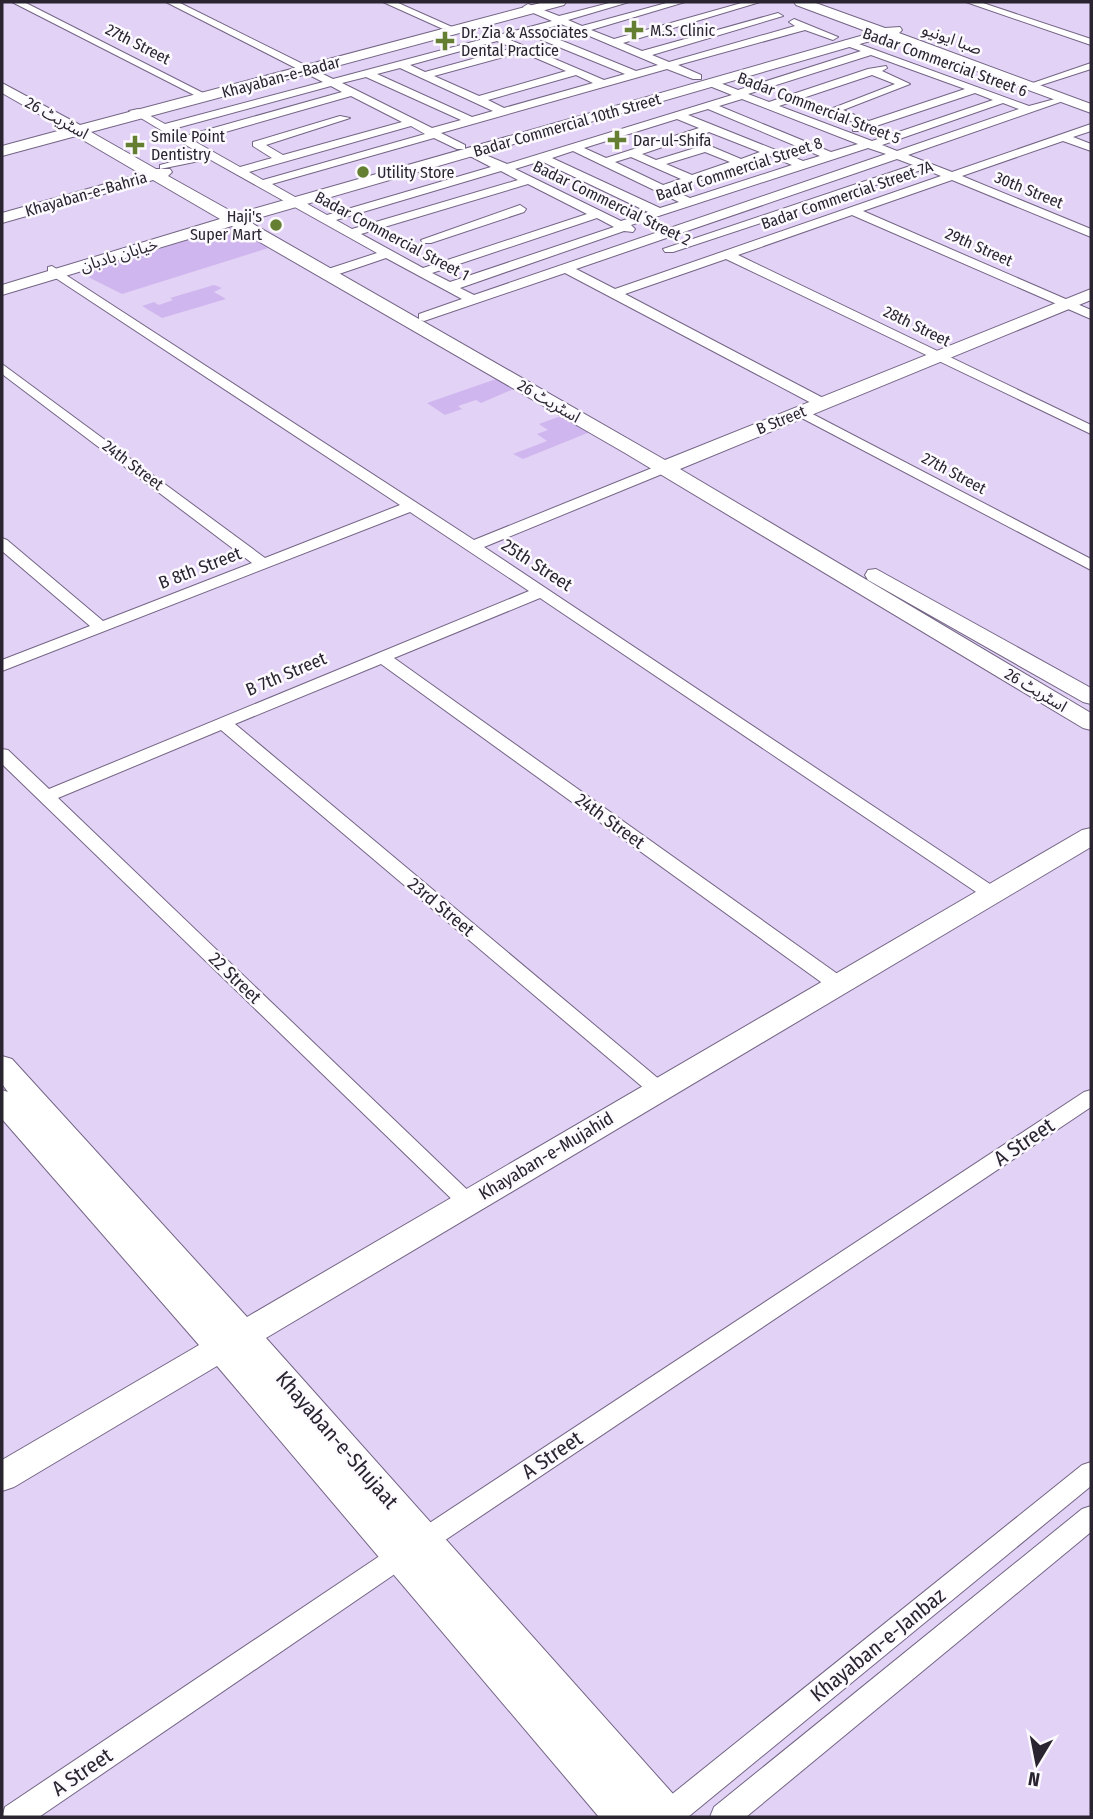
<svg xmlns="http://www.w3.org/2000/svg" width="1093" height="1819" font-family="'Fira Sans Condensed','Noto Sans Arabic',sans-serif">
	<rect width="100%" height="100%" fill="#e2d2f6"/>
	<path fill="#d0b6ee" d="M241 224 278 245 122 294 80 273Z
		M214 285 222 288 214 292 226 299 162 318 142 306 154 302 159 305 173 300 170 298Z
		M499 378 516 388 481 403 476 400 458 406 462 409 445 415 427 403Z
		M566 414 595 430 523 459 513 454 547 441 537 434 548 430 539 424Z"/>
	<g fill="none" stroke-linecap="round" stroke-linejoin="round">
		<g stroke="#746585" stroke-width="2">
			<path id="street" d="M12 2H24L211 97 202 99Z
				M166 2H178L333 79 552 21 524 9 523 7 528 4 559 16 613 2H629L568 20 582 26 670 2H685L591 30 614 39 745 2H760L623 43 642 51 778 13 783 16 652 55 669 62 795 26 789 22 794 19 838 37 833 40 805 30 678 65 701 75V79H693L667 69 441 133 465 145V149H457L434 138 272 184 327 215 491 167 468 155V151H476L507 164 732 95 707 85V81H715L738 90 861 51 844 45V41L848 40 1029 106 1066 96V100L908 155 952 172 1091 124V131L1073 137 1091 144V151L1063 141 962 176 1091 229V237L952 180 863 211 1091 310V319L852 215 738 255 1091 425V434L726 259 625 294 827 400V406H817L565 273 424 321 419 320V314L462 299 386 258 333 276H325V270L377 253 209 159 160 169V165L201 154 129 111 138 109 165 124 323 82ZM561 24 658 65 636 71 538 31ZM527 34 625 74 604 80 508 39ZM497 41 513 48 425 72 410 65ZM522 52 566 71 479 96 434 76ZM871 55 965 89 869 121 843 110 910 84 882 71 887 68 886 66 868 69 769 102 748 94ZM400 68 493 111 472 117 377 74ZM576 75 593 83 504 108 488 100ZM872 75 895 84 828 110 859 125 853 127V131H861L975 93 993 100 872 141 779 106ZM366 77 461 120 432 128 342 83ZM331 86 342 92 185 136 173 129ZM351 96 402 122 283 155 266 145 350 118 340 116 253 142V146L272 158 240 167 194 141ZM742 99 858 144 831 152 719 106ZM1003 103 1019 109 897 151 882 145ZM708 109 820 156 803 161 688 115ZM677 119 699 128 606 158 584 148ZM411 126 425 134 263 180 249 172ZM709 132 760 152 741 159 691 138ZM680 141 695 148 656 160 642 154ZM868 148 886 154 474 295 460 288 624 231 633 232 635 229 631 225ZM573 151 679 202 660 208 552 158ZM705 152 730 162 692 175 666 164ZM770 156 792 165 690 198 672 190ZM631 157 681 179 663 185 615 162ZM897 159 913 165 663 249 665 252H673L924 169 941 176 615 289 576 269ZM541 161 648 212 621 221 515 169ZM501 171 518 180 352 229 336 220ZM528 184 587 214 423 268 361 234ZM597 218 614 227 450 282 432 273Z
				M383 2H396L452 27 443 29Z
				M966 2H980L1091 39V45Z
				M1091 63V69L1029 89 1024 86Z
				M520 205 526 209 524 212 431 243H423L421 240Z
				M52 266 474 540 657 466H667L669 469 667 472 484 547 999 890 1002 894 999 898H985L540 598 394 658 846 980 849 985 846 990H832L381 664 235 724 666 1085 670 1090 666 1095 659 1097 652 1095 221 730 58 798 480 1202 477 1208 469 1210 461 1208 2 764V749L8 750 49 789 529 591 410 512 2 671V660L90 626 2 551V538L7 540 103 621 252 563 2 374V364L265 558 400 505 48 273V267Z
				M801 408 1091 559V570L796 415V409Z
				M1091 1090V1107L408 1565 39 1817H2L5 1807 390 1549 1084 1092Z
				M1091 1462V1486L688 1817H652L656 1807 1082 1465Z
				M1091 1506V1532L746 1817H710L714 1807 1082 1509Z"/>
		</g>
		<g stroke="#746585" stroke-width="2">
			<path id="secondary" d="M544 2H566L564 5 91 132 156 169H170L172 172 168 176 236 214 871 33 796 5 794 2H813L885 28 900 27 902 30 899 33 1091 104V113L884 37 248 221 665 460 1091 289V300L680 469 1091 713V730L1083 728 625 453 232 226 2 295V285L220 219 153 180 2 223V213L141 174 76 136 2 156V146L65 129 2 93V83L80 125Z
				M876 569 1091 688V704L1083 702 868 580 865 575 868 570Z
				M1091 828V847L266 1338 682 1804 687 1817H599L217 1366 14 1487 2 1491V1460L199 1345 2 1119V1090L8 1092 2 1084V1056L12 1059 247 1317 1082 830Z"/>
		</g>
		<use href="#street" fill="#fff" fill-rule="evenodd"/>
		<use href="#secondary" fill="#fff" fill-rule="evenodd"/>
	</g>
	<g fill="#647e32" stroke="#fcfafe" stroke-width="2.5">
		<path d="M630.5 19.5h7v7h7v7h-7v7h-7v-7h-7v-7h7z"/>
		<path d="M441.5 30.5h7v7h7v7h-7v7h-7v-7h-7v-7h7z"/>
		<path d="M613.5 129.5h7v7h7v7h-7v7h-7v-7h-7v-7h7z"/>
		<path d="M131.5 134.5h7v7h7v7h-7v7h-7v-7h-7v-7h7z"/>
		<circle cx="363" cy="172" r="7"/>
		<circle cx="276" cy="225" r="7"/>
	</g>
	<g text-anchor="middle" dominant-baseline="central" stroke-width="5" stroke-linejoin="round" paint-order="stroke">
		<g font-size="16" fill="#2a2431" stroke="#fcfafe" text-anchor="start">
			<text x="650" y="30">M.S. Clinic</text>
			<text x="461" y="32">Dr. Zia &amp; Associates<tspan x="461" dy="18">Dental Practice</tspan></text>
			<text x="151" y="136">Smile Point<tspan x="151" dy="18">Dentistry</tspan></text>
			<text x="633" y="140">Dar-ul-Shifa</text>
			<text x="377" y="172">Utility Store</text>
			<text x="262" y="216" text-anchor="end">Haji's<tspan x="262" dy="18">Super Mart</tspan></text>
		</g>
		<g font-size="16" fill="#2a2431" stroke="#fcfafe">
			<text transform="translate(952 39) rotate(20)">صبا ایونیو</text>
			<text transform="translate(138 44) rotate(27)">27th Street</text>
			<text transform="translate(945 62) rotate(20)">Badar Commercial Street 6</text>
			<text transform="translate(281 77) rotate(-15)">Khayaban-e-Badar</text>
			<text transform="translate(819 108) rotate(21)">Badar Commercial Street 5</text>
			<text transform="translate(57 118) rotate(29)">اسٹریٹ 26</text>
			<text transform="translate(567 125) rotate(-16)">Badar Commercial 10th Street</text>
			<text transform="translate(739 169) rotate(-18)">Badar Commercial Street 8</text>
			<text transform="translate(1029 190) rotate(22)">30th Street</text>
			<text transform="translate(86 194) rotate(-16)">Khayaban-e-Bahria</text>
			<text transform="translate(847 195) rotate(-19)">Badar Commercial Street 7A</text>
			<text transform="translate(612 203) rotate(26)">Badar Commercial Street 2</text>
			<text transform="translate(392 236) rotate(28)">Badar Commercial Street 1</text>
			<text transform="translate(979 247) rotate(24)">29th Street</text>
			<text transform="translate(119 255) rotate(-17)">خیابان بادبان</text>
			<text transform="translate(917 326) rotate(26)">28th Street</text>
			<text transform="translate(549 401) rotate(30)">اسٹریٹ 26</text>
			<text transform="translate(781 420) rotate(-22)">B Street</text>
			<text transform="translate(133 465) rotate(37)">24th Street</text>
			<text transform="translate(954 473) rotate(28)">27th Street</text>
			<text transform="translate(1036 690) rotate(31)">اسٹریٹ 26</text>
		</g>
		<g font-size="18" fill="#2a2431" stroke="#fcfafe">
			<text transform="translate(537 565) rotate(33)">25th Street</text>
			<text transform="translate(200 568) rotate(-21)">B 8th Street</text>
			<text transform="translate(286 674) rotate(-23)">B 7th Street</text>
			<text transform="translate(610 821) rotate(36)">24th Street</text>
			<text transform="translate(441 907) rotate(40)">23rd Street</text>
			<text transform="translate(235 978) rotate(44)">22 Street</text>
			<text transform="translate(546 1156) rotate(-31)">Khayaban-e-Mujahid</text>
		</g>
		<g font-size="21" fill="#2a2431" stroke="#fcfafe">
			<text transform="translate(1024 1142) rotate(-34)">A Street</text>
			<text transform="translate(337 1440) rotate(49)">Khayaban-e-Shujaat</text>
			<text transform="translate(552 1455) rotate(-34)">A Street</text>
			<text transform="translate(878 1645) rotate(-39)">Khayaban-e-Janbaz</text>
			<text transform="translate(82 1772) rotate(-34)">A Street</text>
		</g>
	</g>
	<rect width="1093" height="1819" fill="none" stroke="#2a2431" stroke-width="7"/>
	<g transform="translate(1037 1763) rotate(190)" stroke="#fcfafe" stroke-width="5" paint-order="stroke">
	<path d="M0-5L12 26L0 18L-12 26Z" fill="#2a2431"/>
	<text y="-10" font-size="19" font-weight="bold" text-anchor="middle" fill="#2a2431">N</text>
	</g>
</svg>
